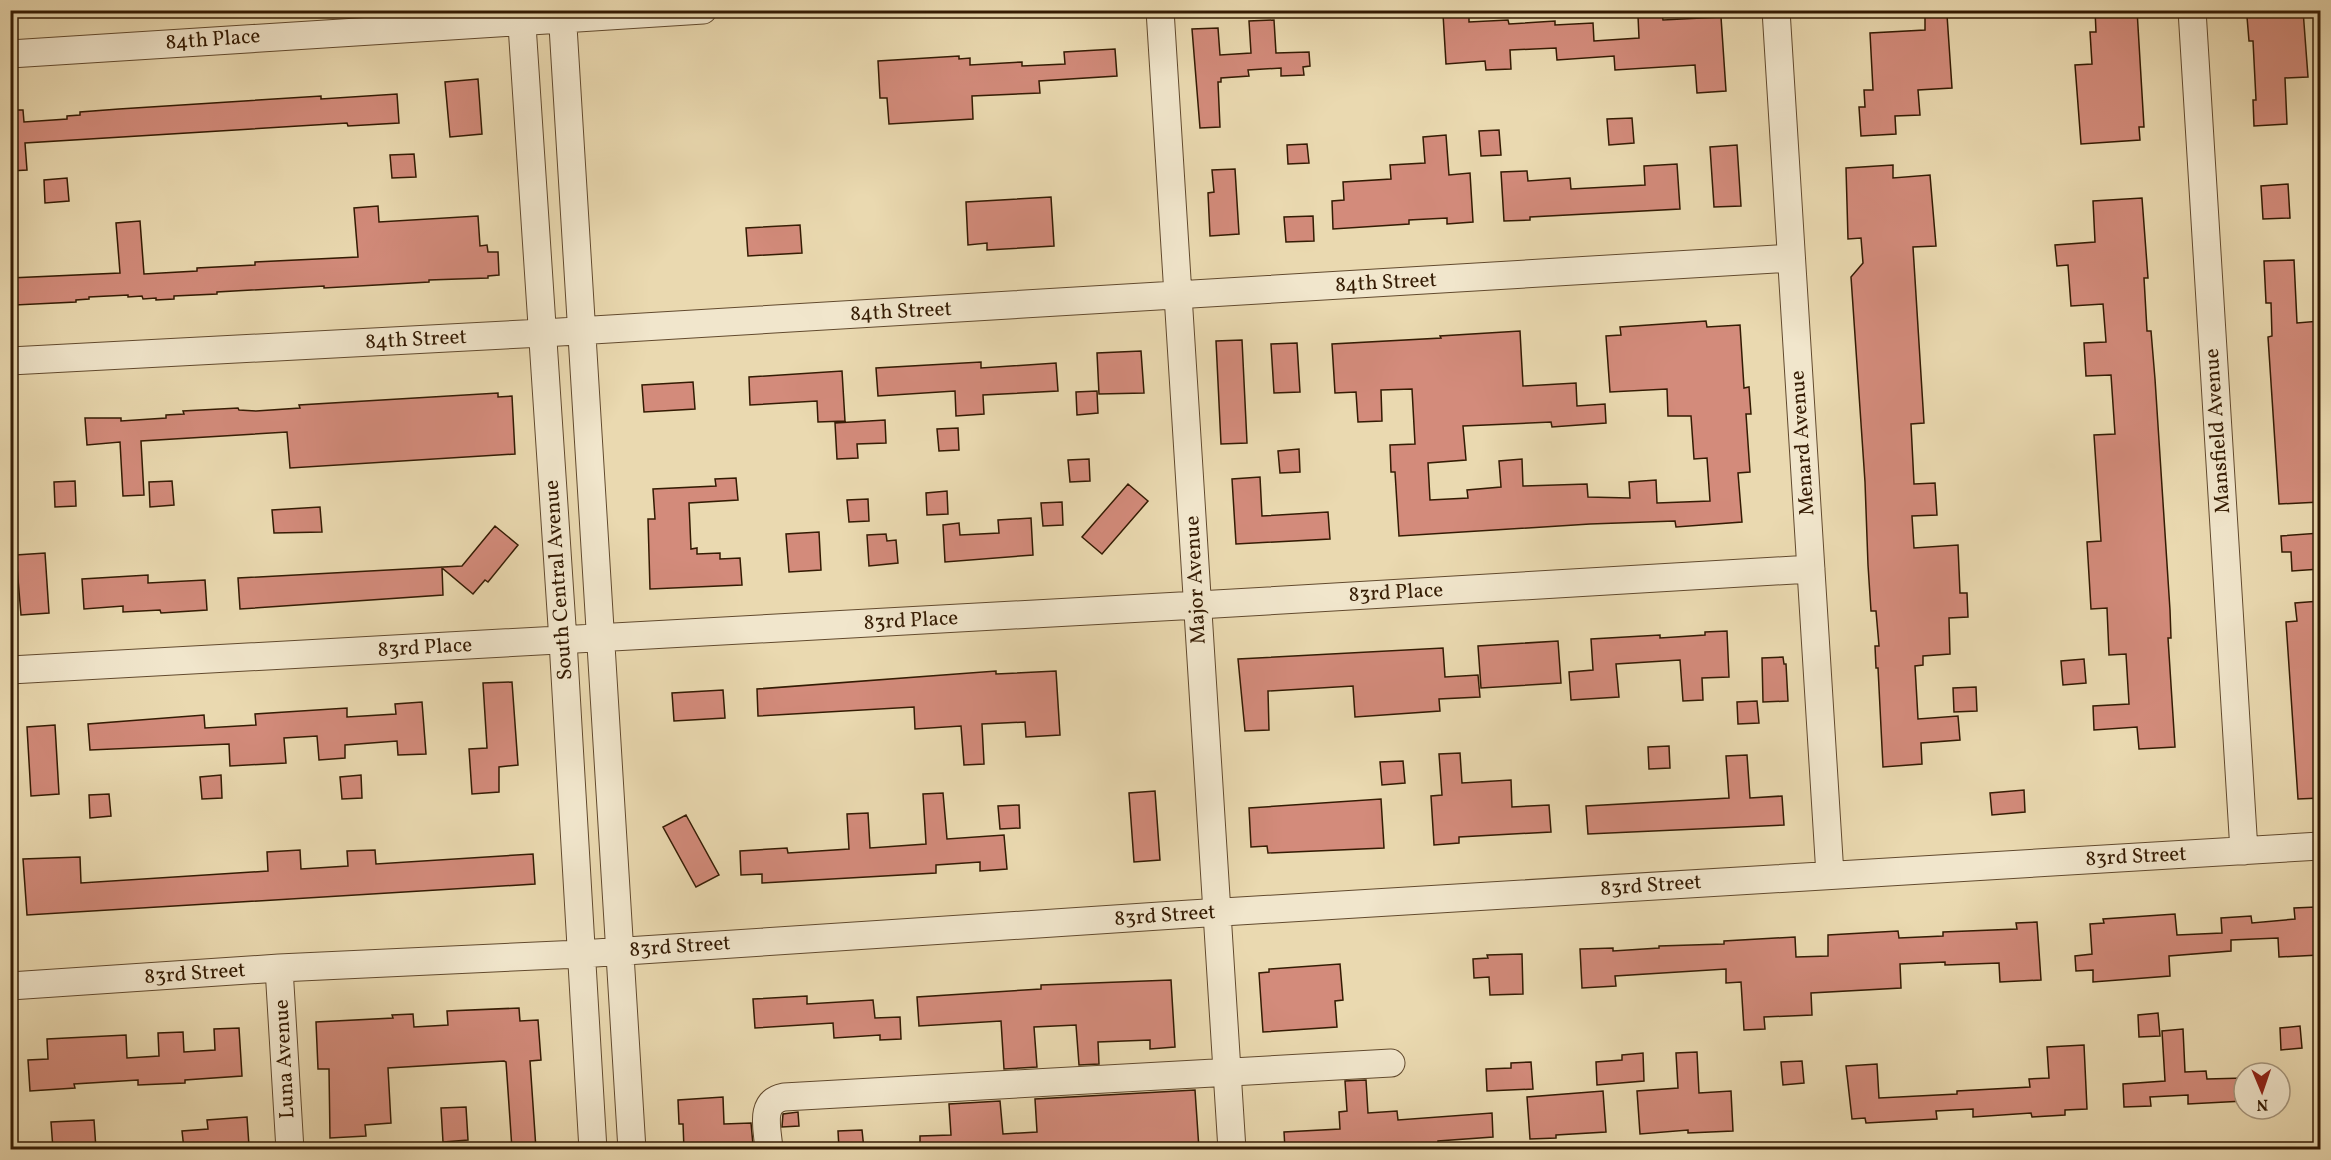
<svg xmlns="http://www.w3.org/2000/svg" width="2331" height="1160" font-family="Vollkorn,serif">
	<rect width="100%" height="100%" fill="#ead9b0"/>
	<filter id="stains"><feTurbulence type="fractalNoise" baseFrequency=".00333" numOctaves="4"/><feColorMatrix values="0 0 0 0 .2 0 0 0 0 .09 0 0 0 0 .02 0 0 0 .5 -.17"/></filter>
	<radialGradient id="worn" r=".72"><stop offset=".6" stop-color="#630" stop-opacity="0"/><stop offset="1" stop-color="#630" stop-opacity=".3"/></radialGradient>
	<path fill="#d38b7b" stroke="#341b03" stroke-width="1.5" d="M2095 10H2137L2144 127H2139L2140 140 2081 144 2075 65 2092 64 2090 32H2096Z
		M2261 10H2303L2308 77 2285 78 2287 124 2254 126 2253 100H2256L2253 41H2249L2247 17 2262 16Z
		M1469 13V22L1508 20 1509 24 1555 21V25L1593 23 1594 41 1639 38 1638 16 1662 14 1663 20 1721 17 1726 91 1697 93 1695 65 1615 70 1614 56 1557 60 1556 48 1510 50 1511 69 1486 70 1485 61 1446 64 1443 14Z
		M1947 15 1952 88 1918 90 1920 115 1895 116 1896 134 1861 136 1859 107H1865L1864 90H1873L1870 33 1925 30V16Z
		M1274 20 1276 53 1309 52 1310 66 1303 67 1304 75 1281 76V68L1248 70 1249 76 1221 78V82H1218L1220 127 1200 128 1192 29 1218 28 1220 55 1251 53 1249 21Z
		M1115 49 1117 76 1039 81 1040 93 972 96 973 119 889 124 887 98H880L878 61 959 56V59L970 58V65L1022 62V66L1065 64 1064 52Z
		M478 79 482 134 450 137 445 82Z
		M397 94 399 123 348 126 347 123 25 143 27 170 10 171V110H23L24 122 67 119V116L80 115V112L119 109 321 96V99Z
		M1632 118 1634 143 1609 145 1607 119Z
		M1499 130 1501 155 1481 156 1479 131Z
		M1446 135 1449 175 1470 173 1473 222 1447 224V218L1409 220V224L1333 229 1332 201 1344 200 1343 182 1391 179 1390 165 1425 163 1423 137Z
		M1307 144 1309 163 1288 164 1287 145Z
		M1737 145 1741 206 1714 207 1710 147Z
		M414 154 416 177 392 178 390 155Z
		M1677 164 1680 209 1530 217V220L1504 221 1501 172 1527 171 1528 181 1570 178 1571 189 1645 185 1644 166Z
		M1893 165V178L1930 175 1936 246 1913 247 1924 423 1911 424 1914 484 1935 483 1937 515 1912 516 1914 548 1958 545 1960 593H1967L1968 617 1949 618 1950 654 1923 656V665L1915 666 1918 719 1958 716 1960 740 1921 743 1922 764 1883 767 1878 668H1876L1875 646H1879L1876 611H1871L1868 565 1865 482 1851 277 1863 263 1861 238 1848 239 1846 168Z
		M1235 169 1239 234 1210 236 1208 193 1214 192 1212 170Z
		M67 178 69 201 45 203 44 180Z
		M2288 184 2290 218 2263 219 2261 186Z
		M1051 197 1054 246 987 250V243L968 245 966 202Z
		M2142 198 2148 278H2144L2147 331H2151L2155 379 2170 610 2171 638H2168L2175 747 2139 749 2137 727 2094 730 2093 706 2129 704 2126 654 2109 655 2107 608 2091 609 2087 542 2101 541 2094 435 2115 434 2111 375 2086 376 2084 343 2106 342 2103 304 2071 306 2068 265 2057 266 2055 245 2095 242 2093 201Z
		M378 206 379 222 478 216 480 246 487 245 488 252H498L499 275 488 276V278L429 280V282L324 288V286L217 292V294L174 296V299L156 300V298L143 299 142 296 128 297V295L89 297V299L76 300V302L15 305V303H10V278L120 273 116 223 140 221 144 274 197 271V268L255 265V262L358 257 354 208Z
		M1313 216 1314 241 1286 242 1284 217Z
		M800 225 802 253 748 256 746 228Z
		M2294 260 2297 323 2320 321V502L2279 504 2268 337 2272 336 2271 303H2266L2264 261Z
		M1706 321 1707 327 1740 325 1744 388 1749 387 1751 414H1746L1750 472 1738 473 1742 522 1676 527 1675 521 1590 524 1399 536 1395 472H1391L1390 445 1415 444 1412 389 1381 390 1382 421 1358 422 1356 392 1335 393 1332 344 1441 338 1440 336 1520 331 1523 386 1576 383 1577 406 1605 404 1606 423 1552 427 1551 422 1463 426 1466 460 1428 463 1430 500 1468 498 1467 490 1501 487 1499 461 1522 459 1523 486 1587 484 1588 497 1630 498 1629 482 1656 480 1657 503 1710 501 1707 458 1694 459 1691 416H1668L1667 389 1610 392 1606 336 1621 335 1620 327Z
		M1242 340 1247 443 1221 444 1216 341Z
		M1297 343 1300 392 1274 393 1271 344Z
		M1141 351 1144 393 1099 394 1097 353Z
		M981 362V368L1056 363 1058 391 983 395 984 414 956 416 955 391 878 396 876 368Z
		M842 371 845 421 818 422 817 401 750 405 749 377Z
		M693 382 695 409 644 412 642 385Z
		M1097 391 1098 413 1077 415 1076 392Z
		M498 393V397L512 396 515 454 290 468 287 432 141 441 144 495 123 496 120 442 87 445 85 418H121V421L166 418V415L184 414 183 411 238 408 239 410 256 411 300 408 299 405Z
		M885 420 886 443 857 444 858 458 837 459 835 423Z
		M958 428 959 450 939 451 937 429Z
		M1299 449 1300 472 1280 473 1278 451Z
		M1089 459 1090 481 1070 482 1068 460Z
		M1260 477 1262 516 1328 512 1330 539 1236 544 1232 479Z
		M736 478 738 500 689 503 691 549 697 548V554L720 553V559L740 558 742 585 650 589 648 519H655L653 489 716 486 715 479Z
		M75 481 76 506 55 507 54 482Z
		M172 481 174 505 150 507 149 482Z
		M1128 484 1148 501 1102 554 1082 537Z
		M947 491 948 514 927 515 926 493Z
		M868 499 869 521 849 522 847 500Z
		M1062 502 1063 525 1043 526 1041 503Z
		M320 507 322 532 274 533 272 510Z
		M1031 518 1033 555 945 562 943 525 959 523 960 535 999 533 998 520Z
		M495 526 518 545 488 582 485 580 473 594 442 568 443 595 240 609 238 578 462 566Z
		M819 532 821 570 789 572 786 534Z
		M2320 533V569L2292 571 2291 552H2282L2281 536Z
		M886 534 887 541 896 540 898 563 869 566 867 535Z
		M45 553 49 613 21 615 16 555Z
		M148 575V583L205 580 207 610 161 613 160 610 123 612V606L84 609 82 579Z
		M2320 601V798L2298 799 2286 622 2297 621 2295 603Z
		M1727 631 1729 677 1702 678 1703 700 1683 701 1680 660 1616 664 1619 697 1571 700 1569 672 1593 670 1591 639 1660 635V638L1705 635V632Z
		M1558 641 1561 683 1481 688 1478 646Z
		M1443 648 1445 677 1478 675 1480 697 1439 699 1440 711 1355 717 1353 686 1268 691 1269 730 1245 731 1238 659Z
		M1783 657 1784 664H1786L1788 701 1763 702 1762 658Z
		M2084 659 2086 683 2063 685 2061 661Z
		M996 671V674L1056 671 1060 735 1026 737 1025 722 982 724 984 764 964 765 961 726 915 729 914 707 758 716 757 689Z
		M512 682 518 765 499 767V792L472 794 469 749 487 748 483 683Z
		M1976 687 1977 711 1954 712 1953 688Z
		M723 690 725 718 674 721 672 693Z
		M1757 701 1759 723 1738 724 1737 702Z
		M422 702 426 754 398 755 397 741 345 745V758L319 760 317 736 284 738 286 763 230 766 229 744 90 750 88 724 204 715 205 728 256 725 255 714 347 708V717L396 714 395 704Z
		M55 725 59 794 31 796 27 727Z
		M1669 746 1670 768 1649 769 1648 747Z
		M1460 753 1462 783 1511 780 1512 807 1549 805 1551 832 1459 837V843L1434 845 1431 796 1442 795 1439 754Z
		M1747 755 1750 798 1782 796 1784 825 1588 834 1586 806 1729 798 1726 756Z
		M1403 761 1405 783 1382 785 1380 762Z
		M221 775 222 798 202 799 200 777Z
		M361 775 362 798 342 799 340 777Z
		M2024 790 2025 812 1992 815 1990 793Z
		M1155 791 1160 860 1134 862 1129 793Z
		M943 793 947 839 1004 835 1007 869 980 871V862L936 865V873L762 883V874L741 875 740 851 787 848 788 853 849 849 847 814 868 813 870 848 926 844 923 794Z
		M109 794 111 816 90 818 89 795Z
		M1381 799 1384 848 1268 853 1267 846 1251 847 1249 808Z
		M1019 805 1020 828 1000 829 998 806Z
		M686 815 719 875 696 887 663 827Z
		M300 850 301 869 348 866 347 851 375 850 376 864 533 854 535 884 27 915 23 859 80 857 81 883 268 871 267 852Z
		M2316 907 2319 955 2279 957 2278 938 2231 940V951L2169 956 2170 976 2093 982V970L2076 971 2075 956 2092 954 2090 924 2104 923 2103 919 2175 914 2177 935 2222 933 2221 918 2251 916 2252 923 2295 919 2294 908Z
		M2037 922 2041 980 2000 982 1999 963 1945 965V962L1900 964 1901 988 1811 993 1812 1015 1764 1017 1765 1029 1744 1030 1741 982 1726 983V969L1615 976 1616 986 1582 988 1580 949 1613 948V951L1659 948V946L1724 944V941L1795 937 1796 957 1828 956V935L1898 931 1899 938 1943 936V932L2017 929 2016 923Z
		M1522 954 1523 994 1490 995 1489 977 1474 978 1473 959 1488 958 1487 955Z
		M1340 964 1343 1000 1335 1001 1337 1027 1263 1032 1259 973 1269 972V969Z
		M1171 980 1175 1047 1150 1049V1040L1098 1042 1099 1064 1079 1065 1076 1025 1034 1027 1037 1067 1004 1069 1001 1021 919 1026 917 997 1041 989V985Z
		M807 996V1004L873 1000 875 1018 900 1017 901 1039 880 1040V1035L834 1038 833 1023 755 1028 753 999Z
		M519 1008 520 1021 538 1020 541 1060 530 1061 536 1149H512L506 1062 504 1061 388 1068 391 1123 365 1125 366 1136 330 1138 329 1069H318L316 1022 393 1018 392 1015 413 1014 414 1027 448 1025 447 1011Z
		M2158 1013 2160 1036 2139 1037 2138 1015Z
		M2300 1026 2302 1048 2281 1050 2280 1028Z
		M239 1028 242 1076 185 1080V1083L138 1085V1080L74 1084 75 1088 30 1091 28 1060 48 1059 47 1039 126 1035 127 1058 159 1056 158 1033 183 1032 184 1052 215 1050 214 1029Z
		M2183 1029 2185 1072 2206 1071 2207 1079 2244 1078V1101L2188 1104V1095L2150 1097 2151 1106 2124 1107 2123 1084 2165 1081 2162 1031Z
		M2084 1045 2087 1109 2065 1110V1115L2032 1117 2031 1113 1973 1117V1109L1936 1111 1937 1119 1866 1123 1865 1118 1852 1119 1846 1066 1877 1064 1879 1098 1957 1094V1091L2030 1087 2029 1079 2049 1078 2047 1047Z
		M1697 1052 1699 1093 1731 1091 1733 1131 1688 1133V1130L1640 1134 1637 1091 1678 1088 1676 1053Z
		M1643 1053 1644 1081 1597 1085 1596 1062 1622 1060V1055Z
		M1802 1061 1804 1083 1783 1085 1781 1062Z
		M1531 1062 1533 1089 1487 1091 1486 1069 1511 1068V1063Z
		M1366 1080 1368 1113 1397 1111 1398 1120 1492 1113 1493 1137 1438 1141V1144L1400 1147V1149H1285L1284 1132 1340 1129 1339 1112 1347 1111 1345 1081Z
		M1195 1090 1199 1149H920V1136L951 1135 949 1104 1000 1101 1003 1134 1037 1132 1035 1099Z
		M1603 1091 1606 1132 1556 1135V1138L1530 1139 1527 1097Z
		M723 1097 724 1124 751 1123 753 1145 726 1146V1149H684L683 1124H679L678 1100Z
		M466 1107 468 1140 443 1142 441 1108Z
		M798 1112 799 1126 782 1127 783 1114Z
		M247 1117 249 1146H242L243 1149H184L182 1131 208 1129 207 1120Z
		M94 1120 96 1149H53L51 1122Z
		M862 1130 864 1149H839L838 1131Z"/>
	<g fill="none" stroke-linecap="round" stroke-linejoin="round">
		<g stroke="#624a2e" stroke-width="29">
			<path id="minor" d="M521 10 563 641 593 1150
				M562 10 632 1150
				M1160 10 1232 1150
				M1776 10 1830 875
				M2192 10 2244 851
				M10 54 703 10
				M10 361 543 333 1791 258
				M10 670 1198 605 1811 569
				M279 968 290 1150
				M10 986 279 968 580 954 1190 914 2320 846
				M769 1150C768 1130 758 1102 784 1097L1391 1063"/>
		</g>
		<use href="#minor" stroke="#f1e6cc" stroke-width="27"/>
	</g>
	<g text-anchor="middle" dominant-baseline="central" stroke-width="5" stroke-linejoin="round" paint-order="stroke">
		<g font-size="21" fill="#341b03" stroke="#f1e6cc">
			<text transform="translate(213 40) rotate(-4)">84th Place</text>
			<text transform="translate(1386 283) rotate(-3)">84th Street</text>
			<text transform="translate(901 312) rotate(-3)">84th Street</text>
			<text transform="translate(416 340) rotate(-3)">84th Street</text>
			<text transform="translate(2218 431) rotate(-94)">Mansfield Avenue</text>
			<text transform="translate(1803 443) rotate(-94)">Menard Avenue</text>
			<text transform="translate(559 580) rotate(-94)">South Central Avenue</text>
			<text transform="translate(1196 580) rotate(-93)">Major Avenue</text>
			<text transform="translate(1396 593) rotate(-3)">83rd Place</text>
			<text transform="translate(911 621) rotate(-3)">83rd Place</text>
			<text transform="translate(425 648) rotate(-3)">83rd Place</text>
			<text transform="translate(2136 857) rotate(-3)">83rd Street</text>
			<text transform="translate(1651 886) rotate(-4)">83rd Street</text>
			<text transform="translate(1165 916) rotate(-4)">83rd Street</text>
			<text transform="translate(680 947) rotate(-4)">83rd Street</text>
			<text transform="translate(195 974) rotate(-4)">83rd Street</text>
			<text transform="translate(285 1059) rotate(-93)">Luna Avenue</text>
		</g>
	</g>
	<rect width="2331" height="1160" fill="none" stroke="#ead9b0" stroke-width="36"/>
	<rect x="12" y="12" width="2307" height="1136" fill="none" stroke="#341b03" stroke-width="3"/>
	<rect x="18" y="18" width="2295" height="1124" fill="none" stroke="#341b03" stroke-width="1.5"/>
	<g transform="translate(2262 1091) rotate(178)"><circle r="28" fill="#f1e6cc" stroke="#a5957c" stroke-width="1.5"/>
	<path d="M0-4.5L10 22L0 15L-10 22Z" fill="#8f2418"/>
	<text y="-9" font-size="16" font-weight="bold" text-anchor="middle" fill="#341b03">N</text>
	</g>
	<rect width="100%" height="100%" filter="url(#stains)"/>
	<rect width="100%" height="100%" fill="url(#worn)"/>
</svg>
